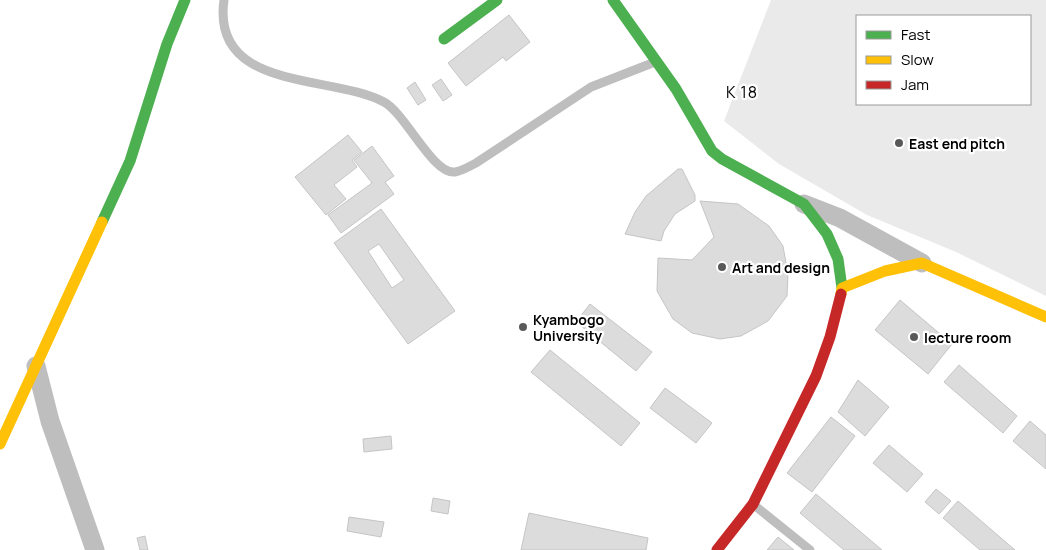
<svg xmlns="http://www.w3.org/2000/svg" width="1046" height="550" font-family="Manrope,sans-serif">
	<rect width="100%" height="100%" fill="#fff"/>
	<path fill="#eaeaea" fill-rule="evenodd" d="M771 0H1046V296L956 252 867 215 779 164 724 121ZM857 16H1030V104H857Z"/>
	<path fill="#dcdcdc" stroke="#c5c5c5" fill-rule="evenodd" d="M509 15 530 42 506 61 503 57 466 86 448 63Z
		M441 79 452 95 443 101 432 85Z
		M415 82 426 100 418 105 407 88Z
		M348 135 362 152 352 160 357 167 334 185 346 199 326 215 295 177Z
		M372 146 394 176 385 182 394 194 341 233 328 215 372 183 354 160Z
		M678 169H682L695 195V201L675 214 664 231 661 241 625 234 635 212 646 196Z
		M700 201 738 204 769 226 783 246 788 274 787 296 768 321 741 336 720 339 692 333 673 319 657 291 658 258 692 260 714 237Z
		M381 209 455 311 408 344 334 243ZM379 244 404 280 392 288 368 251Z
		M900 300 952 344 928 374 875 330Z
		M590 304 652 352 636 371 576 322Z
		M550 350 640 423 621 446 531 372Z
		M959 365 1017 416 1003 433 944 382Z
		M858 380 889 407 865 436 838 412Z
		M665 388 712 423 696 443 650 408Z
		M831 417 855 436 812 492 787 473Z
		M1030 421 1046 435V469L1013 441Z
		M391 436 392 449 364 452 363 439Z
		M889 445 923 474 907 492 873 463Z
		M936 489 951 501 939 514 925 502Z
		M816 494 882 550H844L800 513Z
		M433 498 450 501 448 514 431 511Z
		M958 501 1015 550H980L943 518Z
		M529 513 648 538 646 550H521Z
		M349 517 384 522 381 537 347 531Z
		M145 536 148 550H140L137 538Z
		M778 537 794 550H767Z"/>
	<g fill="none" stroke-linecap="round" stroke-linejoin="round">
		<path stroke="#bebebe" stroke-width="9" d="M224 0C211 92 332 74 384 102 405 113 433 175 455 172 462 171 470 166 476 163L591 87 655 62
			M754 505 810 550"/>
		<path stroke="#bebebe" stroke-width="19" d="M804 204 840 218 922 263
			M36 366 50 421 95 550"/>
		<path stroke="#4caf50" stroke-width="11" d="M613 0 676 89 712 151 722 159 804 204 827 234 838 259 842 288
			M444 39 497 0
			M102 222 130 161 167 44 185 0"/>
		<path stroke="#ffc107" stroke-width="11" d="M841 294 842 288 885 271 922 263 1046 317
			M0 444 102 222"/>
		<path stroke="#c62828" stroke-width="11" d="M717 550 753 504 816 376 830 337 841 294"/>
	</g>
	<g fill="#595959" stroke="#fff" stroke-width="2">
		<circle cx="899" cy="143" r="5"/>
		<circle cx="722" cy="267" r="5"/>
		<circle cx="523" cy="327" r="5"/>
		<circle cx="914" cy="337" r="5"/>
	</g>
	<g text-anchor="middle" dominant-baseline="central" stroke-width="4.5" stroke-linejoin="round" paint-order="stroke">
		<g font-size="14" font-weight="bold" fill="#000" stroke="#fff" text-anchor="start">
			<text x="909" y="143">East end pitch</text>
			<text x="732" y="267">Art and design</text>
			<text x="533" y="319">Kyambogo<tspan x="533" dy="16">University</tspan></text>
			<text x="924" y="337">lecture room</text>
		</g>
		<g font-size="16" letter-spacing="1" fill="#000" stroke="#fff">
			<text x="742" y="92">K 18</text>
		</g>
	</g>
	<rect x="856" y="15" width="175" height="90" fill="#ffffff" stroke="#999999"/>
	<rect x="866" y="31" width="25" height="8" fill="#4caf50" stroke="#999999"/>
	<text x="901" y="40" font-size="15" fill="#000000">Fast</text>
	<rect x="866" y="56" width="25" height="8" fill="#ffc107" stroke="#999999"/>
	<text x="901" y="65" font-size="15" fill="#000000">Slow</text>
	<rect x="866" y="81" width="25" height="8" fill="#c62828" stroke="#999999"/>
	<text x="901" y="90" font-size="15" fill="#000000">Jam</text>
</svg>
